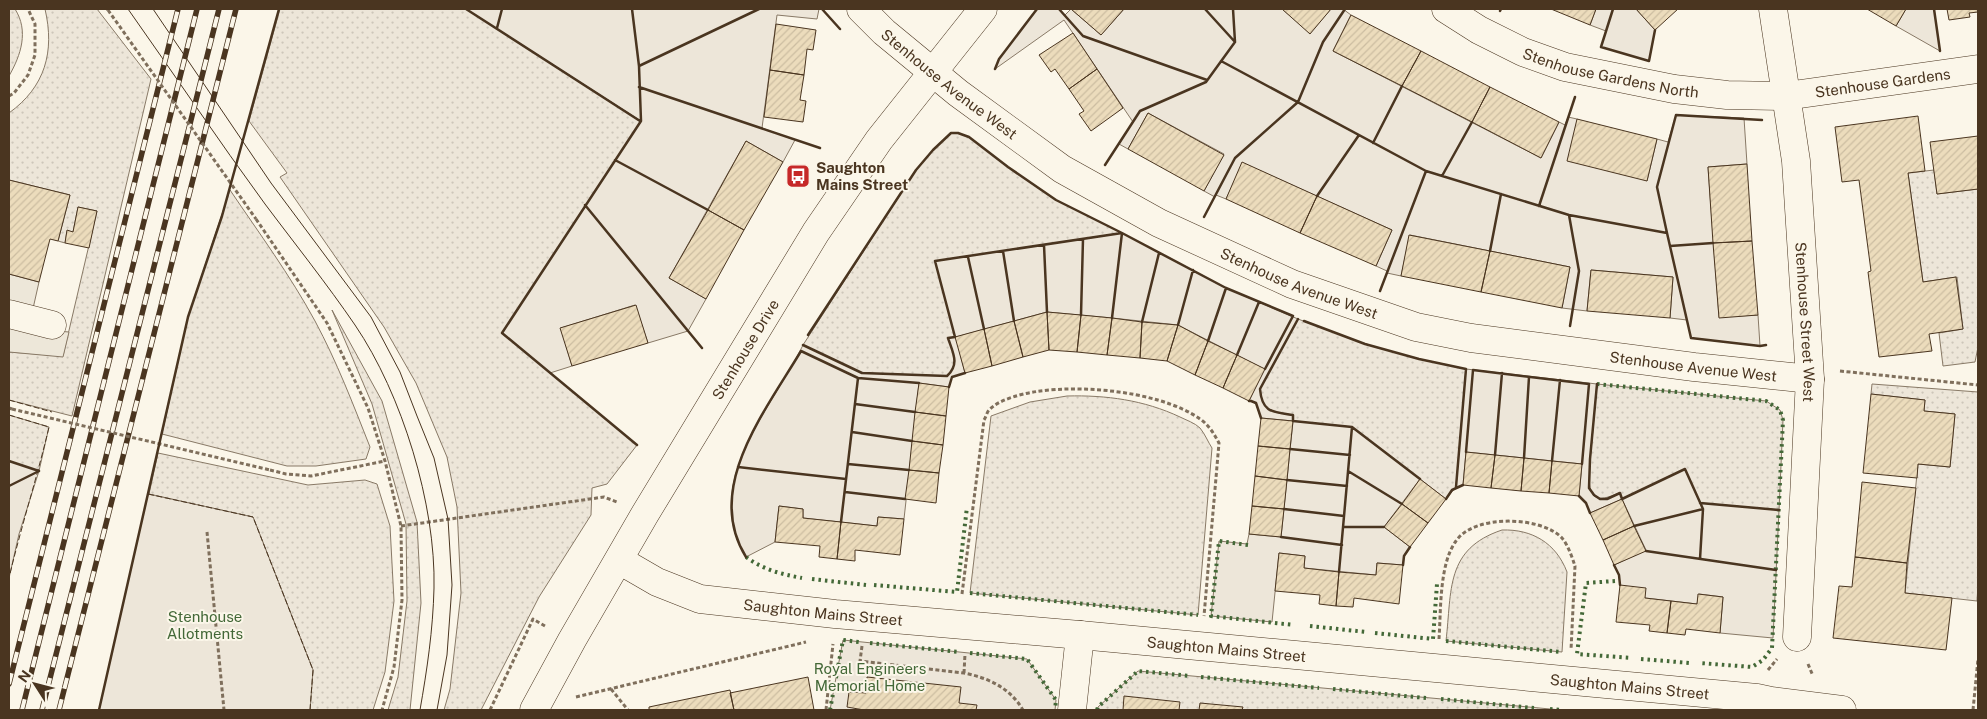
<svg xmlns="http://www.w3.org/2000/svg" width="1987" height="719" font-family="'Public Sans',sans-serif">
	<defs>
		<pattern id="grass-dots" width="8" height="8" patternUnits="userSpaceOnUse" patternTransform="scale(1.25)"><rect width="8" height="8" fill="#ede6d9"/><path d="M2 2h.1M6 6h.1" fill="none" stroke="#cdc6ba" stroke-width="1.8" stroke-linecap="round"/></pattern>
		<pattern id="building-hatch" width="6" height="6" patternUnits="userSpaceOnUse" patternTransform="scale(1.25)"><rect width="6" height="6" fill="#ecdcbc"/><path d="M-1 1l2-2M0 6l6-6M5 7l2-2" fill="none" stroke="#ccbda1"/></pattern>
	</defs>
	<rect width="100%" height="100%" fill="#fbf6e9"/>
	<path fill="url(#grass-dots)" stroke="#887966" d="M9 9H15C29 31 21 55 9 76Z
		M45 9H97L151 79 72 416 9 400V352L63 356 97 211 78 207 73 232 67 231 65 243 58 241 70 195 9 180V113C45 87 55 52 45 9Z
		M280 9H466L641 121 502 333 637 445 607 484 592 488 591 515 539 597 481 710H444L450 689 461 593 457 507 447 457 416 383 384 327 280 177 287 173 249 121Z
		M951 133H958L969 137 1008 167 1056 200 1122 233 936 261 955 337 949 339C953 353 960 364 947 376L862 373 803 345 916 170 933 150Z
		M1934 170 1937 194 1978 189V347L1975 362 1943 366 1939 333 1963 329 1957 277 1923 282 1908 173Z
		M230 190C259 233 290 275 315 321 337 362 353 404 370 447L366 459 316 466H287L162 434 188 317Z
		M332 310 382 401 417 522 421 603 410 710H388L398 677 407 601 406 524 372 404Z
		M1298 319 1365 344 1419 359 1466 369 1456 487 1446 499 1352 427 1293 421V415C1273 412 1262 412 1260 389Z
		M1597 384 1766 401 1780 410 1783 420 1779 510 1700 503 1685 469 1622 499 1619 493C1596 503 1589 500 1589 473Z
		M1872 384 1978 392V585L1977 601 1905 593 1918 464 1950 467 1955 414 1924 411 1925 400 1871 394Z
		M1067 396C1106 395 1144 400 1180 417 1186 420 1195 423 1200 428 1205 434 1208 442 1212 448L1198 615 970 593 991 416 1030 402Z
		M9 415 49 427 39 471 9 461Z
		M158 453 308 485 365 480 377 484 390 526 394 601 385 672 373 710H310L313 670 253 517 149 494Z
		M1502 530C1532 529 1556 543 1567 572L1562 652 1446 641C1452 590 1445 549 1502 530Z
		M1138 671 1561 710H1097L1098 707Z"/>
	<path fill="#ede6d9" stroke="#887966" d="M466 9H819L817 19 777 15 762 128 795 140 783 162 746 141 669 278 706 299 688 331 648 343 635 305 561 328 572 366 550 373 502 333 641 121Z
		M1037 9H1059L1065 15 1071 9 1101 35 1124 9H1282L1310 33 1331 9H1343L1351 15 1333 51 1541 158 1559 122 1565 125 1568 117 1577 119 1647 181 1657 139 1668 142 1676 115 1744 118 1747 164 1708 167 1719 317 1758 315 1760 346 1691 338 1687 320 1670 318 1673 277 1591 270 1587 311 1562 308 1570 267 1410 235 1401 276 1387 273V271L1376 266 1392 230 1243 163 1226 199 1216 195 1215 197 1204 191 1224 154 1148 113 1128 149 1119 144 1133 122 1064 20 995 69 999 59Z
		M1596 9H1636L1655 30 1649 61 1601 47 1606 31 1590 25Z
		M1906 9H1934L1940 51 1896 26Z
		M1122 233 1226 288 1298 319 1260 389C1262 413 1273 412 1293 415V421L1352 427 1420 479 1384 527 1410 547 1404 556 1403 565 1377 563 1376 575 1304 568 1305 556 1279 553 1272 622 1211 616 1219 541 1247 544 1249 534 1281 537 1293 421 1261 418 1256 404 1251 401H1249L1264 369 1178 325 1112 318 1047 312 956 337 965 373 952 377 949 387 919 383 904 519 878 517 877 526 803 518V509L779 506 775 542 746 557C700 483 772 409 803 345L862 373 947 376C960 364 953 353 948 338L955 337 935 261Z
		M1466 369 1597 384 1590 459 1589 487 1594 496 1600 499H1607L1620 493 1622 499 1685 469 1700 503 1779 510 1773 638 1720 633 1723 597 1699 594 1697 604 1645 598 1620 585 1619 575 1614 565 1646 550 1622 499 1590 513 1586 503 1579 496 1582 464 1466 452 1463 485 1456 487Z
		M9 461 39 471 19 534 9 578Z
		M148 494 253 517 313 670 310 710H99Z
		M843 640 1027 659 1056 700 1055 710H830Z"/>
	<path fill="#ede7d9" stroke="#887966" d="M9 274 39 282 32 313 9 306Z
		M9 327 69 332 63 357 9 352Z"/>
	<path fill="url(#building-hatch)" stroke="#4a3520" d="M1071 9H1124L1101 35Z
		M1282 9H1331L1310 34Z
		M1551 9H1596L1590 25Z
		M1636 9H1678L1655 30Z
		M1867 9H1906L1896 26Z
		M1947 9H1978V12L1969 13 1970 17 1949 20Z
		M1351 15 1421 51 1402 86 1333 51Z
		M776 24 816 30 813 50 807 49 804 75 770 70Z
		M1073 33 1097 69 1069 89 1055 69 1051 72 1039 55Z
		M1421 51 1490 87 1472 122 1402 86Z
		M1097 69 1123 108 1091 131 1079 114 1084 111 1069 89Z
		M770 70 804 75 800 100 806 101 803 122 764 117Z
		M1490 87 1559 122 1541 158 1472 122Z
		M1148 113 1224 155 1204 191 1128 149Z
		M1918 116 1925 171 1908 173 1923 282 1956 277 1963 329 1929 334 1932 351 1879 357 1868 272 1871 271 1859 180 1842 182 1835 127Z
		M1577 119 1657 139 1647 181 1567 161Z
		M1978 136V189L1937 194 1930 142Z
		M746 141 783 162 744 230 708 210Z
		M1242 162 1317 196 1300 233 1226 199Z
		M1747 164 1752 241 1713 243 1708 167Z
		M9 180 70 195 58 241 50 239 39 282 9 274Z
		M1317 196 1392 230 1376 266 1300 233Z
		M78 207 97 211 89 248 65 243 67 230 73 232Z
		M708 210 744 230 706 299 669 278Z
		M1409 235 1490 251 1481 292 1401 276Z
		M1752 241 1758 315 1719 318 1713 243Z
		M1490 251 1570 267 1562 308 1481 292Z
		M1591 270 1673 277 1670 318 1587 311Z
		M636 305 648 343 572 366 560 328Z
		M1047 312 1049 350 1023 357 1014 321Z
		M1047 312 1081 315 1077 352 1049 350Z
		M1081 315 1112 318 1107 355 1077 352Z
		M1112 318 1142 322 1140 358 1107 355Z
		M1014 321 1023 357 992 366 984 329Z
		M1142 322 1178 325 1167 361 1140 358Z
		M1178 325 1208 341 1195 375 1167 361Z
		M984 329 992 366 965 373 955 337Z
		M1208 341 1237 355 1223 388 1195 375Z
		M1237 355 1265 369 1249 401 1223 388Z
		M919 383 949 387 946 416 915 412Z
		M1871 394 1925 400 1924 411 1955 414 1950 467 1918 464 1917 478 1863 473Z
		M915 412 946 416 943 445 912 441Z
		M1261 418 1293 421 1290 449 1258 446Z
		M912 441 943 445 939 473 909 470Z
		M1258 446 1290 449 1287 480 1255 476Z
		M1466 452 1495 455 1491 488 1463 485Z
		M1495 455 1524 458 1521 491 1491 488Z
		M1524 458 1552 461 1549 493 1521 491Z
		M1552 461 1582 464 1579 496 1549 493Z
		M909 470 939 473 936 503 905 499Z
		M1255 476 1287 480 1284 509 1252 506Z
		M1420 479 1446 499 1428 523 1402 504Z
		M1862 482 1916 488 1907 563 1855 557Z
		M1622 499 1634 526 1603 540 1590 513Z
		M1402 504 1428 523 1410 547 1384 527Z
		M779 506 803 509V518L841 522 837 559 819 557 820 546 775 542Z
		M1252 506 1284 509 1281 537 1249 534Z
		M878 517 904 519 900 555 855 550V561L837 559 841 522 877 526Z
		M1634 526 1646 551 1614 565 1603 540Z
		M1279 553 1305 556 1304 568 1339 572 1336 606 1319 604 1320 595 1275 591Z
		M1855 557 1907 563 1905 593 1952 598 1946 650 1833 638 1839 586 1852 587Z
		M1377 563 1403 565 1399 604 1354 598 1353 607 1336 606 1339 572 1376 575Z
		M1620 585 1646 588 1645 598 1671 601 1667 633 1649 631 1650 625 1616 622Z
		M1698 594 1723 597 1720 633 1686 629 1685 635 1667 633 1671 601 1697 604Z
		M808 677 814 710H734L730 693Z
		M867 677 961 687 959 703 977 705 976 710H864L847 707 849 692 866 693Z
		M730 690 734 710H649V707Z
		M1124 696 1180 702 1179 710H1123Z
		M1200 703 1243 707 1242 710H1199Z"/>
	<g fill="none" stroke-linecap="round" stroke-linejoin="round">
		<g stroke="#4a3520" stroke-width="29">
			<g id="minor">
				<path id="s1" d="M861 9 884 32 958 93 1062 169 1159 223 1292 284 1416 327 1471 338 1694 367 1810 379"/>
				<path id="s2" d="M1446 9 1479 30 1523 52 1565 67 1674 89 1727 95 1786 96 1978 69"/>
				<path id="s3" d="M1773 9 1796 161 1810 379 1797 637"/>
				<path d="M9 314 52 325"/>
				<path id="s4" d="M619 560 657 582 700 599 835 614 1080 635 1757 698 1771 701 1842 710"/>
				<path id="s5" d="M534 710 572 640 645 514 816 232 879 140 983 9"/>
				<path d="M1072 710 1080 635"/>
			</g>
		</g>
		<path stroke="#7f6f5c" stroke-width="3" stroke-dasharray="4 2.5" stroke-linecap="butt" d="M107 9 108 10
			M9 96 14 93 28 75 35 55V24L28 9
			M256 219 327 323 368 408 385 461 401 526 402 600 394 667 382 710
			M1840 371 1978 385
			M9 408 12 409
			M270 470 286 474 311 476 385 461
			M401 526 604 497 617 502
			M207 532 224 710
			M962 594 984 420C986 417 987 412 989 410 996 403 1004 400 1013 397 1061 381 1158 389 1200 419 1209 425 1214 434 1219 443L1204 616
			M1439 639C1441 611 1439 564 1456 541 1474 514 1541 516 1562 538 1568 545 1572 557 1575 566L1571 650
			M862 646 860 661 964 673C989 678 1010 688 1023 710
			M1808 664 1813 676
			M1768 670 1777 659
			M964 673 965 654
			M611 689 628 710
			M576 697 806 642
			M490 710 533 619 545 626
			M826 710 833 644
			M1973 710 1978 659"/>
		<use href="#minor" stroke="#fbf6e9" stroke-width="28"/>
		<path stroke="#4a3520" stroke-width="1" d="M128 9C174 74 218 140 265 204 295 244 327 284 355 325 402 394 436 505 434 588 433 630 427 670 420 710
			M153 9 271 183 371 317 400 372 417 416 434 458 448 519 452 585 447 655 437 710"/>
		<g stroke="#4a3520" stroke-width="5.5">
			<path id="rail" d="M9 684 178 9
				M22 710 197 9
				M42 710 219 9
				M59 710 236 9"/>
		</g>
		<use href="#rail" stroke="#fbf6e9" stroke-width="4" stroke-dasharray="11" stroke-linecap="butt"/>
		<path stroke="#7f6f5c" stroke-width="3" stroke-dasharray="4 2.5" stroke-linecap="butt" d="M108 10 256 219
			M12 409 270 470"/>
		<path stroke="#436837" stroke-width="4" stroke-dasharray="2.5 4" stroke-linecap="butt" d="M1597 384 1766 401 1780 410 1783 420 1772 648 1763 660 1752 667 1700 663
			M1248 545 1219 541 1211 616 1294 625
			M746 557C764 570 781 574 802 578
			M812 579 866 585
			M1615 581 1586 583 1577 654 1632 658
			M874 585 957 592 967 507
			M970 593 1198 615
			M1310 626 1366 632
			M1375 633 1433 639 1437 584
			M1446 641 1562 652
			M870 643 960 652
			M970 653 1027 659 1056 700 1055 710
			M1641 659 1690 663
			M1201 677 1319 688
			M1333 689 1426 698
			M1441 699 1534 708
			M1550 709 1561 710
			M830 710 843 640 859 642
			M1097 710 1098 707 1138 671 1191 676"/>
		<path stroke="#4a3520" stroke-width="1" stroke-dasharray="6 2.5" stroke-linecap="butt" d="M9 400 52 412
			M9 415 49 427C37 478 21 527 9 578
			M148 494 253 517 313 670 310 710"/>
		<path stroke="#4a3520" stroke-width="2.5" d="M466 9 640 121
			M632 9 639 66 641 121 502 333 637 445
			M822 9 840 29
			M1059 9 1083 36 1207 80
			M1205 9 1235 42
			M1613 9 1601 47 1649 61 1655 30
			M1934 9 1940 51
			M1500 11 1501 9
			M497 28 502 9
			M1221 61 1426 171 1569 215 1667 233 1691 338 1760 346 1766 345
			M639 66 759 9
			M995 69 999 59 1037 9
			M639 87 820 148
			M1373 143 1402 86
			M615 160 708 210
			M1105 165 1140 111 1206 82 1235 42 1233 9
			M1442 176 1472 122
			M1317 196 1359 135
			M585 205 702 348
			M1539 206 1575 97
			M1569 215 1579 271 1570 326
			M1204 217 1235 158 1298 102 1323 42 1345 9
			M1667 233 1657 187 1676 115 1762 120
			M1044 245 1047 312
			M1670 246 1713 243
			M1003 251 1014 321
			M1490 251 1501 194
			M968 257 984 329
			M1380 291 1426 171
			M1081 315 1083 239
			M1298 319 1260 389C1262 413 1273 412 1293 415V421L1352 427 1339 572
			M1304 321 1365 344 1419 359 1466 369 1456 487
			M1142 322 1159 253
			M1178 325 1193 270
			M808 335 916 170 933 150 951 133H958L969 137 1008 167 1056 200 1122 233 1112 318
			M1208 341 1226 288
			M803 345 862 373 947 376C960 364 953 353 948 338L955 337 935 261 1122 233 1226 288 1293 316 1265 369
			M1237 355 1259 302
			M1597 384 1590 459 1589 488 1594 495 1600 499H1607L1620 493 1622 499 1685 469 1703 509 1700 559
			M949 387 952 377 965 373
			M1249 401H1251L1256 403 1261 418
			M855 404 915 412
			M1352 427 1420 479
			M852 432 912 441
			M1290 449 1350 455
			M1466 452 1473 370 1589 384 1582 464
			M1495 455 1502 373
			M1524 458 1529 377
			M9 461 39 471
			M1552 461 1560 380
			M848 464 909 470
			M738 467 846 479
			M1348 471 1402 504
			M1287 480 1347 486
			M9 486 39 471
			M845 492 905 499
			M1579 496 1586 503 1590 513
			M1446 499 1452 490 1463 485
			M1700 503 1779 510
			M1284 509 1344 516
			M841 522 858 378
			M1634 526 1703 509
			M1344 527H1384
			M1281 537 1342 545
			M1646 551 1776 570
			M746 557C703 488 766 410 801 351L858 378 919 383
			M1403 565 1404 556 1410 547
			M1614 565 1619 575 1620 585
			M99 710 188 317 222 216 279 9"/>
	</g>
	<defs>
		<g id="bus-square" transform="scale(1.25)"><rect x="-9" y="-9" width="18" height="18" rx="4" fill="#c62828" stroke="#fbf6e9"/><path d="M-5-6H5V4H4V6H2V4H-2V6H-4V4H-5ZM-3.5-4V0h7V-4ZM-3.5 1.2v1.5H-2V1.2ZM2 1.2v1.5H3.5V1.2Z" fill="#fff"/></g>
	</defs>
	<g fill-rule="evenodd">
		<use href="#bus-square" x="798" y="176"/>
	</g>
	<g text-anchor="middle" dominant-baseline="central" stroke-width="4" stroke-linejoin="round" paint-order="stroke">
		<g font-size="15" fill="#4a3520" stroke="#fbf6e9">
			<text stroke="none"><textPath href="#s2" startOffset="179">Stenhouse Gardens North</textPath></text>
			<text stroke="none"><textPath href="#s2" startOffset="454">Stenhouse Gardens</textPath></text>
			<text stroke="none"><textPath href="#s1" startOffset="116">Stenhouse Avenue West</textPath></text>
			<text stroke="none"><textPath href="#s1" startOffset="521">Stenhouse Avenue West</textPath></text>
			<text stroke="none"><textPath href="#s3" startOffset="315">Stenhouse Street West</textPath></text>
			<text stroke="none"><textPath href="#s5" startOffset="418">Stenhouse Drive</textPath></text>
			<text stroke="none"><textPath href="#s1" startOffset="926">Stenhouse Avenue West</textPath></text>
			<text stroke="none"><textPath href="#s4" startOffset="214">Saughton Mains Street</textPath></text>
			<text stroke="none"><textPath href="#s4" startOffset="619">Saughton Mains Street</textPath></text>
			<text stroke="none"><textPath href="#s4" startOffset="1024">Saughton Mains Street</textPath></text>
		</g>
		<g font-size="15" font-weight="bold" fill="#4a3520" stroke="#fbf6e9" text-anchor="start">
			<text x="816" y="167">Saughton<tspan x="816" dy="17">Mains Street</tspan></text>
		</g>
		<g font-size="15" fill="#436837" stroke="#fbf6e9">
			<text x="205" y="616">Stenhouse<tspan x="205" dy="17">Allotments</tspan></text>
			<text x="870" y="668">Royal Engineers<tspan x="870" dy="17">Memorial Home</tspan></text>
		</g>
	</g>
	<rect width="1987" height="719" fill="none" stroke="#4a3520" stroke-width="20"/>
	<g transform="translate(35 684) rotate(306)" stroke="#fbf6e9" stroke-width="4" paint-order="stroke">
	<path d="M0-4L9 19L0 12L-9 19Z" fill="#4a3520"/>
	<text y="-8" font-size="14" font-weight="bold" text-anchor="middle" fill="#4a3520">N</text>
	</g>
</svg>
